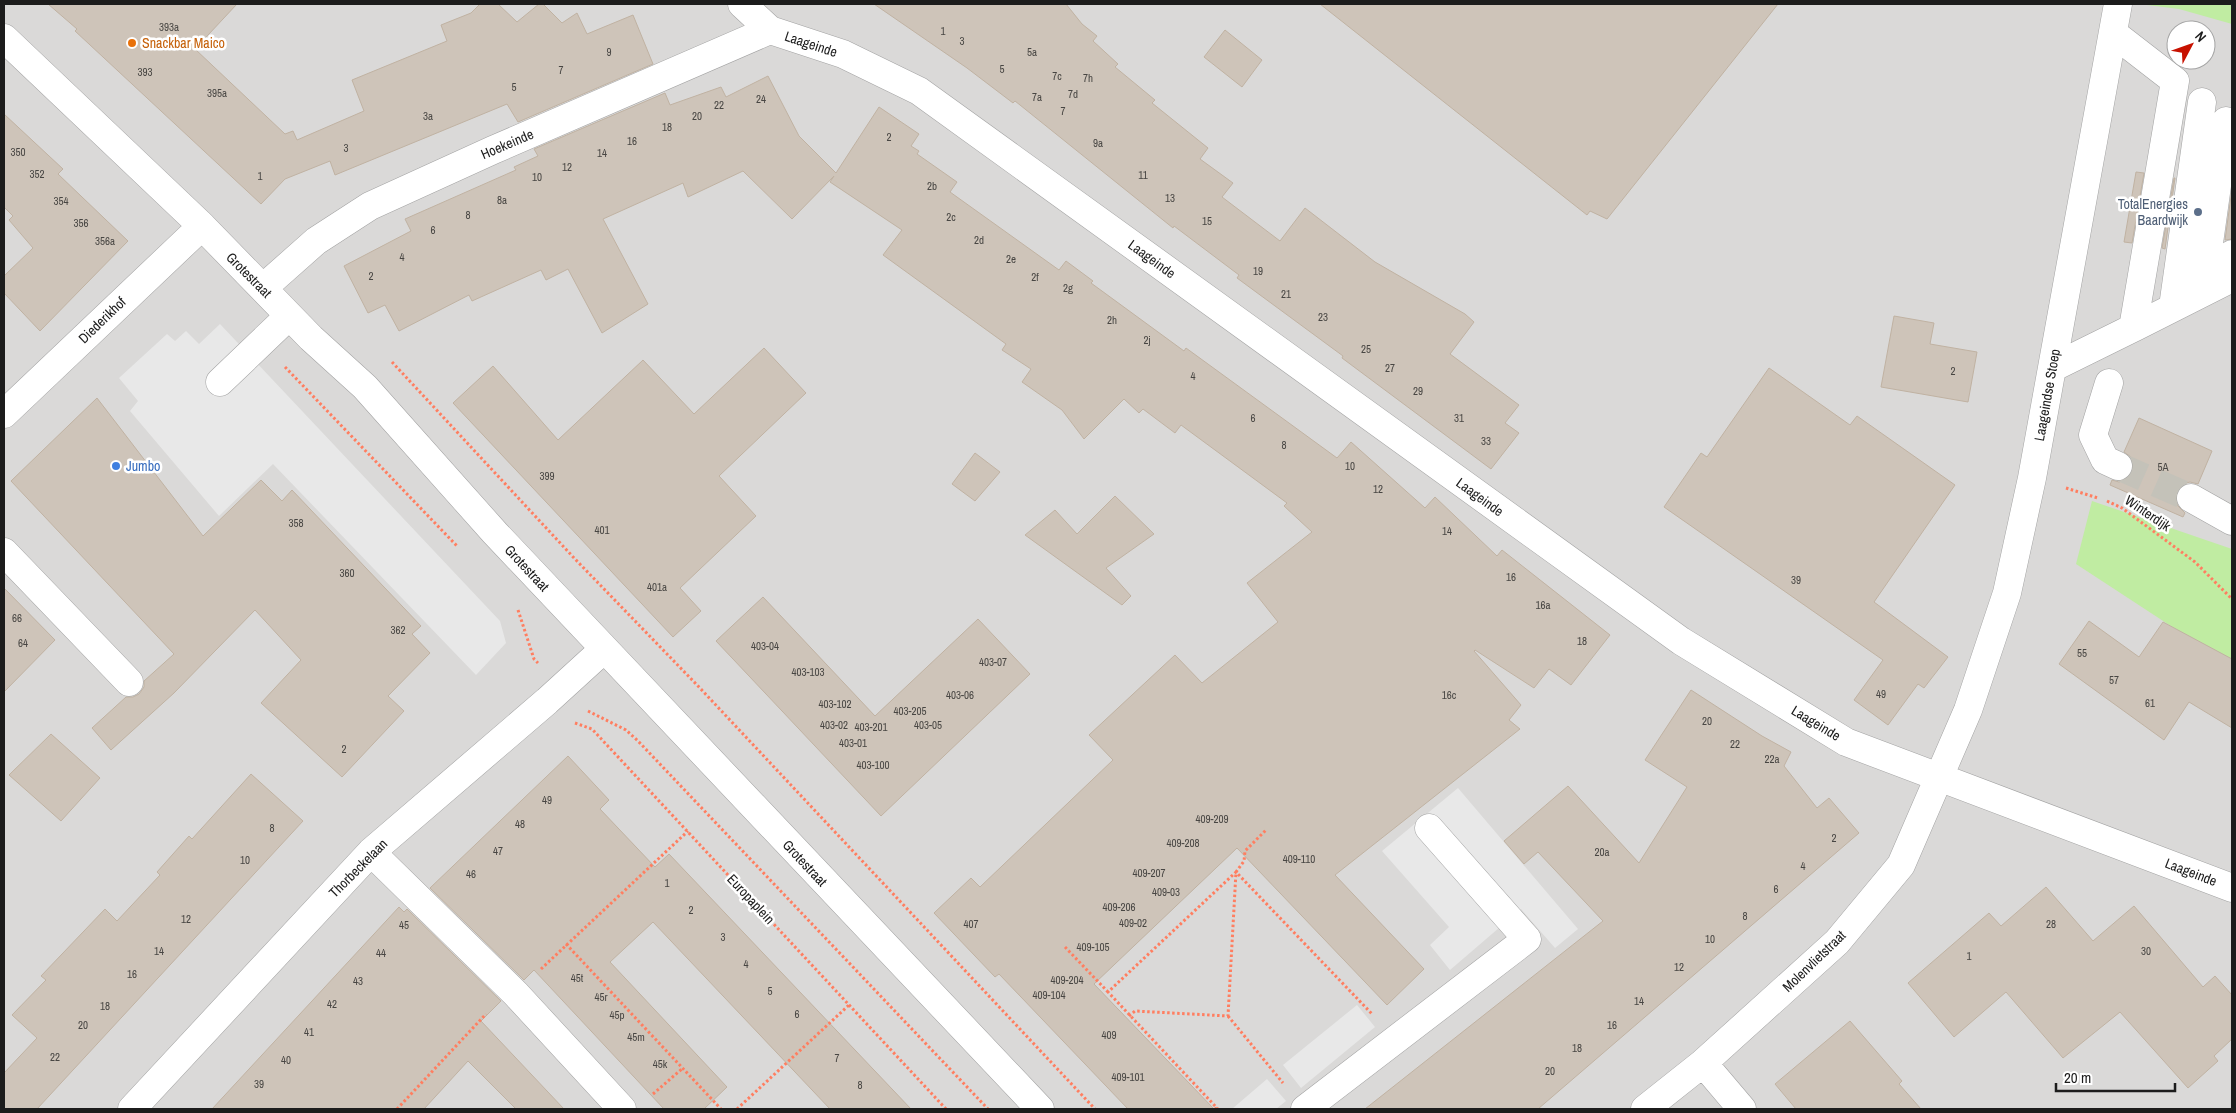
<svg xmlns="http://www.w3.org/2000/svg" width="2236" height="1113" font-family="'Archivo Narrow',sans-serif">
	<rect width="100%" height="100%" fill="#eeebe0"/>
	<path fill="#dad9d8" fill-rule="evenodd" d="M4 4H2232V1109H4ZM2176 30H2206V60H2176Z"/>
	<path fill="#c0eca2" d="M2139 4H2232V24L2179 9Z
		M2092 501 2232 549V666L2076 564Z"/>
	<path fill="#e8e8e8" d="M220 324 500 621 506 643 476 675 273 464 219 516 130 411 138 401 119 378 167 334 175 341 186 331 199 344Z
		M1458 788 1578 929 1555 948 1521 909 1450 970 1430 945 1449 927 1382 851Z
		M1357 1005 1375 1027 1301 1088 1283 1065Z
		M1267 1079 1286 1101 1276 1109H1232Z"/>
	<path fill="#cec4b9" stroke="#c0b2a2" d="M48 4H237L195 49 285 134 293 131 297 140 364 111 352 80 447 41 441 25 471 13 480 4H498L517 22 539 4H543L562 23 577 13 587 34 633 15 653 64 518 122 507 104 335 175 330 161 285 179 261 204 75 31 77 29Z
		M874 4H1066L1082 24 1097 36 1093 41 1118 64 1115 67 1155 100 1152 103 1208 148 1200 159 1233 183 1222 197 1280 241 1305 208 1375 262 1465 314 1474 322 1450 354 1519 405 1505 423 1519 433 1491 469 1342 358 1343 356 1237 278 1239 275 1174 226 1173 228 1015 101 1013 103 967 68Z
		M1320 4H1778L1607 219 1590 211 1587 215Z
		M1225 30 1262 60 1242 87 1204 57Z
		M768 76 799 136 836 173 879 107 919 134 911 146 919 151 917 154 957 182 950 192 1059 270 1066 261 1093 281 1091 283 1184 351 1186 348 1337 458 1351 442 1425 508 1435 497 1497 556 1502 550 1610 635 1571 685 1549 669 1534 688 1475 650 1474 651 1521 705 1509 720 1520 729 1335 875 1424 969 1387 1005 1237 848 1094 984 1214 1109H1128L999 974 995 977 934 913 971 878 980 887 1113 760 1089 735 1175 655 1202 683 1278 622 1247 583 1312 532 1284 506 1287 503 1181 425 1175 433 1143 409 1139 413 1124 399 1084 439 1062 410 1022 382 1031 369 1002 350 1006 344 883 255 902 230 830 182 834 176 792 219 743 171 688 197 683 183 603 219 648 304 602 333 568 269 546 280 541 270 472 301 469 295 399 331 385 305 368 313 344 266 411 231 405 219 516 170 514 167 538 156 534 149 665 93 670 105 721 87 726 97Z
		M4 114 63 169 58 174 128 241 40 331 4 293V276L33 248 9 220 13 216 4 207Z
		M2136 172 2144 173 2132 243 2124 242Z
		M2174 178H2175L2165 249 2162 248Z
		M2232 189V239L2225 240Z
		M1894 316 1934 323 1930 344 1977 352 1968 402 1881 387Z
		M764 348 806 393 719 476 756 516 680 588 701 611 673 637 453 403 493 366 558 440 643 360 694 414Z
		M1769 368 1850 425 1857 416 1955 485 1874 602 1948 657 1924 688 1918 684 1888 725 1854 700 1883 660 1664 507 1701 453 1707 457Z
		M97 398 203 536 261 480 282 501 292 490 421 626 412 634 430 653 388 696 404 711 342 777 261 703 301 660 255 610 174 693 111 750 92 728 126 697H133L139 694 144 687V681L174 654 11 481Z
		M2139 418 2212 451 2198 484 2190 482 2183 484 2177 491 2175 499 2178 506 2185 513 2183 517 2110 485 2112 480 2119 482 2127 479 2132 472 2133 464 2131 457 2124 452Z
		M975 453 1000 472 975 501 952 484Z
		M1115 496 1154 534 1106 568 1131 596 1122 605 1025 535 1055 510 1077 534Z
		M4 588 55 640 4 692Z
		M763 597 875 716 978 619 1030 674 881 816 716 641Z
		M2089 621 2139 657 2163 622 2232 659V728L2189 702 2164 740 2059 664Z
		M1691 690 1762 736 1791 752 1784 766 1817 808 1829 798 1859 833 1538 1109H1365L1603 921 1538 852 1524 864 1504 841 1568 786 1639 863 1687 787 1645 760Z
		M51 734 100 778 61 821 9 775Z
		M568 756 609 800 600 809 655 867 669 854 911 1109H830L653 922 610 962 727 1087 704 1109H664L534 970 524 980 430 888Z
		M251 774 303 821 37 1109H4V1073L37 1038 12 1015 46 980 41 976 105 909 117 921 160 875 157 872 189 836 192 839Z
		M2046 887 2093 941 2134 906 2203 987 2215 976 2232 995V1039L2214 1056 2218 1061 2188 1088 2120 1012 2063 1058 2006 992 1954 1037 1908 983 1989 913 2001 926Z
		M399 907 404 912 407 909 501 1001 481 1021 564 1109H516L468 1061 424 1109H212Z
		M1850 1021 1902 1081 1899 1084 1921 1109H1796L1775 1084Z"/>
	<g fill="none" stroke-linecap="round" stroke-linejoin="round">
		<path stroke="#c4c2b9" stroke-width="28" stroke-dasharray="28 14" stroke-linecap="butt" d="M2118 466 2191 498"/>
		<g stroke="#a3a3a3" stroke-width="29">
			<path id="minor" d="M742 4 770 30 843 54 919 91 1681 641 1846 742 2232 888
				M4 38 202 226 311 338 365 387 495 533 1040 1109
				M263 288 316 241 370 206 493 150 770 30
				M2202 293 2226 121
				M2173 307 2202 102
				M2133 328 2228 280 2232 254
				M2052 368 2133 328 2175 81 2113 33
				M220 382 289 316
				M2109 383 2093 435 2105 460 2118 466
				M4 414 202 226
				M2191 498 2232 521
				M4 552 129 682
				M371 852 516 994 622 1109
				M1703 1063 1742 1109
				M132 1109 371 852 547 701 604 649
				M1305 1109 1527 939 1429 828
				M1645 1109 1703 1063 1837 942 1901 865 1968 710 2007 593 2032 478 2118 4"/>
		</g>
		<path stroke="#ff7e60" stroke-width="3" stroke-dasharray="2.5 2.5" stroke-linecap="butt" d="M392 362 575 559 698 686 1095 1109
			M285 367 457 546
			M2066 488 2098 498
			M2107 501 2122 508 2195 562 2232 599
			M518 610 534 659 538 663
			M588 711 626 730 638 741 988 1109
			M575 723 592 729 946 1109
			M566 944 721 1109
			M1065 947 1108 992
			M541 969 688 831
			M1129 1016 1135 1011 1228 1016 1236 872 1244 861 1245 851 1267 829
			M1228 1016 1283 1083
			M653 1094 683 1068
			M397 1109 486 1014
			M737 1109 849 1005
			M1215 1109 1217 1108 1108 992 1236 872 1373 1015"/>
		<use href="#minor" stroke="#fff" stroke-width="28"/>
	</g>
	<circle fill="#e8710a" stroke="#fff" stroke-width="2" cx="132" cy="43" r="5"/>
	<circle fill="#5c6f8a" stroke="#fff" stroke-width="2" cx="2198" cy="212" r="5"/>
	<circle fill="#3f7fe0" stroke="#fff" stroke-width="2" cx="116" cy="466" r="5"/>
	<g text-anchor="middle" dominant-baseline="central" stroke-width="5" stroke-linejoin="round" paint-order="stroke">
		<g font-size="11" fill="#484643">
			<text x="169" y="27">393a</text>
			<text x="943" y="31">1</text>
			<text x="962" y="41">3</text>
			<text x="609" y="52">9</text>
			<text x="1032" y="52">5a</text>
			<text x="1002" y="69">5</text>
			<text x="561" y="70">7</text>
			<text x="145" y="72">393</text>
			<text x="1057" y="76">7c</text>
			<text x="1088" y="78">7h</text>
			<text x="514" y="87">5</text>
			<text x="217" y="93">395a</text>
			<text x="1073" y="94">7d</text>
			<text x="1037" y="97">7a</text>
			<text x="761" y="99">24</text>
			<text x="719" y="105">22</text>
			<text x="1063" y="111">7</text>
			<text x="428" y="116">3a</text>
			<text x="697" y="116">20</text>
			<text x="667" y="127">18</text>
			<text x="889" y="137">2</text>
			<text x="632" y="141">16</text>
			<text x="1098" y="143">9a</text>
			<text x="346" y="148">3</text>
			<text x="18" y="152">350</text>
			<text x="602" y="153">14</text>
			<text x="567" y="167">12</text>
			<text x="37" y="174">352</text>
			<text x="1143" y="175">11</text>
			<text x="260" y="176">1</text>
			<text x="537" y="177">10</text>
			<text x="932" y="186">2b</text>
			<text x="1170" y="198">13</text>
			<text x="502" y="200">8a</text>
			<text x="61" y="201">354</text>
			<text x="468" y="215">8</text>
			<text x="951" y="217">2c</text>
			<text x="1207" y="221">15</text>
			<text x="81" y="223">356</text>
			<text x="433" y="230">6</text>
			<text x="979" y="240">2d</text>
			<text x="105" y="241">356a</text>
			<text x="402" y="257">4</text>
			<text x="1011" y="259">2e</text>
			<text x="1258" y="271">19</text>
			<text x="371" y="276">2</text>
			<text x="1035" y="277">2f</text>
			<text x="1068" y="288">2g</text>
			<text x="1286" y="294">21</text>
			<text x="1323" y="317">23</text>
			<text x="1112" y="320">2h</text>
			<text x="1147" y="340">2j</text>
			<text x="1366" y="349">25</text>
			<text x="1390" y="368">27</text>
			<text x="1953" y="371">2</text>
			<text x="1193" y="376">4</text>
			<text x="1418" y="391">29</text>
			<text x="1253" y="418">6</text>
			<text x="1459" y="418">31</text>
			<text x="1486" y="441">33</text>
			<text x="1284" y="445">8</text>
			<text x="1350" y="466">10</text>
			<text x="2163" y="467">5A</text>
			<text x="547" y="476">399</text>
			<text x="1378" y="489">12</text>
			<text x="296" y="523">358</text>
			<text x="602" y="530">401</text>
			<text x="1447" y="531">14</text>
			<text x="347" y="573">360</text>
			<text x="1511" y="577">16</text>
			<text x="1796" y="580">39</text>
			<text x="657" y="587">401a</text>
			<text x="1543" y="605">16a</text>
			<text x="17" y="618">66</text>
			<text x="398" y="630">362</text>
			<text x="1582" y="641">18</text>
			<text x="23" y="643">64</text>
			<text x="765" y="646">403-04</text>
			<text x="2082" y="653">55</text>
			<text x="993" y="662">403-07</text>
			<text x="808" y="672">403-103</text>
			<text x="2114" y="680">57</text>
			<text x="1881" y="694">49</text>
			<text x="960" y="695">403-06</text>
			<text x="1449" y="695">16c</text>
			<text x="2150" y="703">61</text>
			<text x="835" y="704">403-102</text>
			<text x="910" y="711">403-205</text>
			<text x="1707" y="721">20</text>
			<text x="834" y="725">403-02</text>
			<text x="928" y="725">403-05</text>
			<text x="871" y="727">403-201</text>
			<text x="853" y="743">403-01</text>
			<text x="1735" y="744">22</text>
			<text x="344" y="749">2</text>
			<text x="1772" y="759">22a</text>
			<text x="873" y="765">403-100</text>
			<text x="547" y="800">49</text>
			<text x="1212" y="819">409-209</text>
			<text x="520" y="824">48</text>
			<text x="272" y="828">8</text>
			<text x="1834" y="838">2</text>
			<text x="1183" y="843">409-208</text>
			<text x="498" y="851">47</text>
			<text x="1602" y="852">20a</text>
			<text x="1299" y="859">409-110</text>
			<text x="245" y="860">10</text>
			<text x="1803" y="866">4</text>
			<text x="1149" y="873">409-207</text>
			<text x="471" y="874">46</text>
			<text x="667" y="883">1</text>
			<text x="1776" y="889">6</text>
			<text x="1166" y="892">409-03</text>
			<text x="1119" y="907">409-206</text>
			<text x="691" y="910">2</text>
			<text x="1745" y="916">8</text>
			<text x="186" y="919">12</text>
			<text x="1133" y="923">409-02</text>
			<text x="971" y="924">407</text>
			<text x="2051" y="924">28</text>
			<text x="404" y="925">45</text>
			<text x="723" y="937">3</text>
			<text x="1710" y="939">10</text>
			<text x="1093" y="947">409-105</text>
			<text x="159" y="951">14</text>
			<text x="2146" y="951">30</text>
			<text x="381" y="953">44</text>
			<text x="1969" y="956">1</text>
			<text x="746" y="964">4</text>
			<text x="1679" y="967">12</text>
			<text x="132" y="974">16</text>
			<text x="577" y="978">45t</text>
			<text x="1067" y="980">409-204</text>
			<text x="358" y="981">43</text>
			<text x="770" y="991">5</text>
			<text x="1049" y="995">409-104</text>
			<text x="601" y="997">45r</text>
			<text x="1639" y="1001">14</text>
			<text x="332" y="1004">42</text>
			<text x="105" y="1006">18</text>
			<text x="797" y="1014">6</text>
			<text x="617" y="1015">45p</text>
			<text x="83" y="1025">20</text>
			<text x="1612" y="1025">16</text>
			<text x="309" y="1032">41</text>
			<text x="1109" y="1035">409</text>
			<text x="636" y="1037">45m</text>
			<text x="1577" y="1048">18</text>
			<text x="55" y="1057">22</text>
			<text x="837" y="1058">7</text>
			<text x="286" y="1060">40</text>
			<text x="660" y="1064">45k</text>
			<text x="1550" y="1071">20</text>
			<text x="1128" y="1077">409-101</text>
			<text x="259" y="1084">39</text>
			<text x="860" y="1085">8</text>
		</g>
		<g font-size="14" fill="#c56008" stroke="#fff" text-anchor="start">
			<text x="142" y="43">Snackbar Maico</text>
		</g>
		<g font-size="14" fill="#1c1c1c" stroke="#fff">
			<text transform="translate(811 44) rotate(18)">Laageinde</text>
			<text transform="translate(507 144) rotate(-23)">Hoekeinde</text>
			<text transform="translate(1152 259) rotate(36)">Laageinde</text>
			<text transform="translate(249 275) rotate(45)">Grotestraat</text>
			<text transform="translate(102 320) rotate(-44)">Diederikhof</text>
			<text transform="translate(2047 395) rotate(-80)">Laageindse Stoep</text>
			<text transform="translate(1480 497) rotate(36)">Laageinde</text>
			<text transform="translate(2148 513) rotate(34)">Winterdijk</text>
			<text transform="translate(527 568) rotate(47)">Grotestraat</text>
			<text transform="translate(1816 723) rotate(31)">Laageinde</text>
			<text transform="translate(805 863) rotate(47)">Grotestraat</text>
			<text transform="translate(358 868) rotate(-45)">Thorbeckelaan</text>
			<text transform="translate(2191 872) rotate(21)">Laageinde</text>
			<text transform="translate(751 899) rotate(47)">Europaplein</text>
			<text transform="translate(1814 961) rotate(-44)">Molenvlietstraat</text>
		</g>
		<g font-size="14" fill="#4e5e75" stroke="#fff" text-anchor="end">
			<text x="2188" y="204">TotalEnergies<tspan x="2188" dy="16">Baardwijk</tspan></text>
		</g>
		<g font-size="14" fill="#366cbe" stroke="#fff" text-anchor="start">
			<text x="126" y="466">Jumbo</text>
		</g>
	</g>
	<rect width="2236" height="1113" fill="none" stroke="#1c1c1c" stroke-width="10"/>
	<g transform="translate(2191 45) rotate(49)"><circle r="24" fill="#ffffff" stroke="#a4a4a4"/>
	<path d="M0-4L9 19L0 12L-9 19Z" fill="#c71100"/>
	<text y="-8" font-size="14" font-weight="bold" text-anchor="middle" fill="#1c1c1c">N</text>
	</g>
	<path d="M2056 1083v8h119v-8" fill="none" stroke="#1c1c1c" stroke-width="2.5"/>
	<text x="2064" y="1083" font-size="15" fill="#1c1c1c" stroke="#ffffff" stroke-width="4" paint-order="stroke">20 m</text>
</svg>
